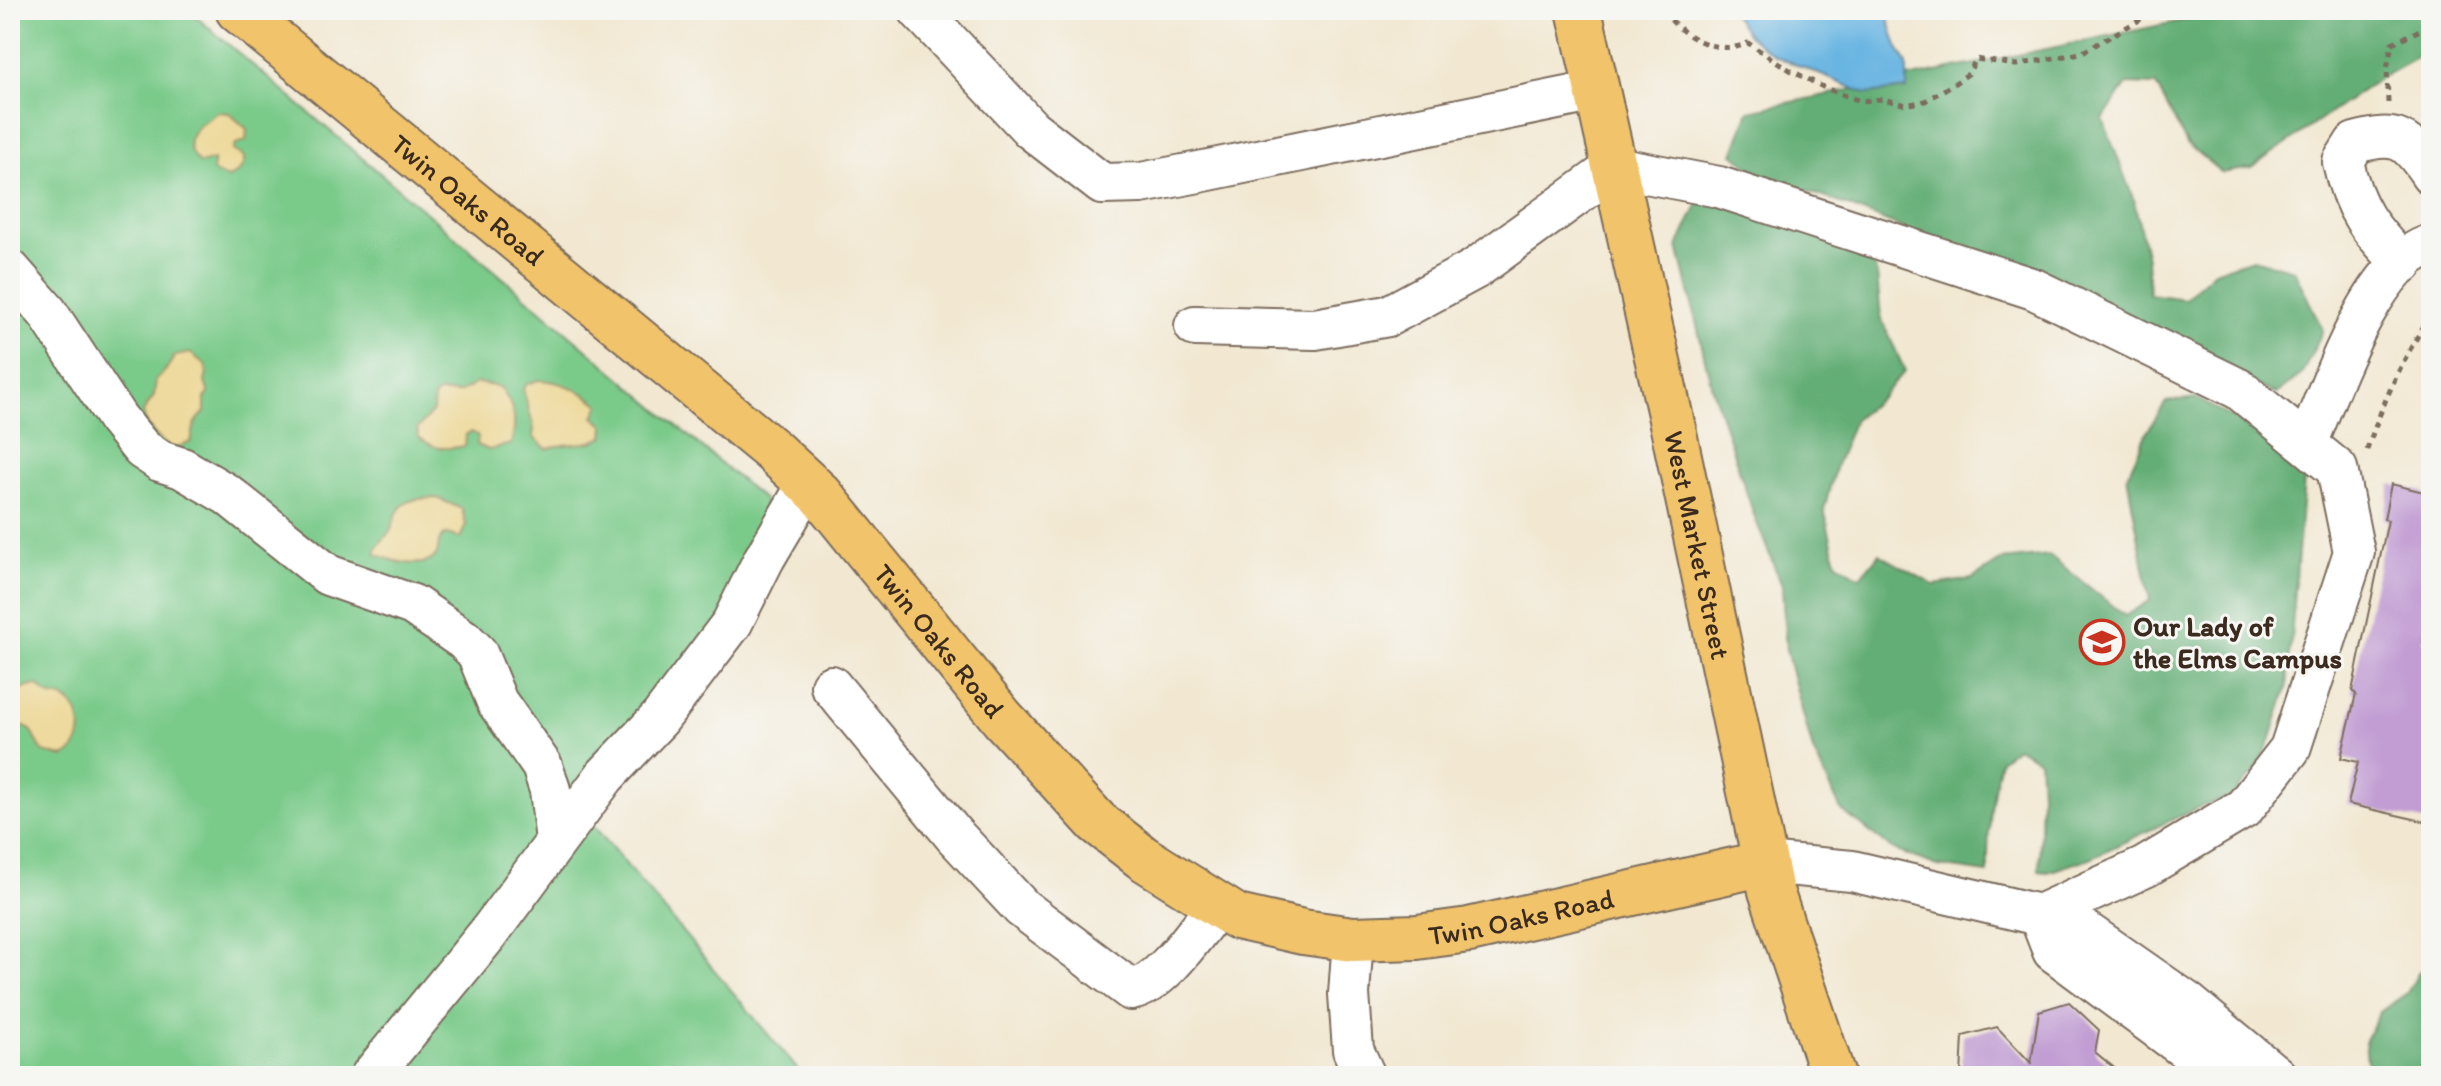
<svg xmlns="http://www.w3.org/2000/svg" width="2441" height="1086" font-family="Itim,sans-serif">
	<rect width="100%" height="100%" fill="#f6f6f2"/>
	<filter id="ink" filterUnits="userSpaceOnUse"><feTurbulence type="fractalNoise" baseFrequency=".0125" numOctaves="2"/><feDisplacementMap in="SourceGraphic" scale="16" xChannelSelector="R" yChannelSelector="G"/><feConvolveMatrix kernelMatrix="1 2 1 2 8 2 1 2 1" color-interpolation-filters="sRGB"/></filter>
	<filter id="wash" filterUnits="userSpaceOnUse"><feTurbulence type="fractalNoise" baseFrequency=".006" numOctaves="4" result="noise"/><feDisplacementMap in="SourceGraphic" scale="32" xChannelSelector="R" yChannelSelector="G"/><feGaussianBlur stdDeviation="1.8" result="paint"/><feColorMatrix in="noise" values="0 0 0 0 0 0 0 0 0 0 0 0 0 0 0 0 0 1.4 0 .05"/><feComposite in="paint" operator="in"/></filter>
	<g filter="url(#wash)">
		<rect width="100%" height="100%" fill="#f2e8d2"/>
		<path fill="#7aca8a" stroke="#5a7a54" stroke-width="2" d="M10 10H188L764 500 766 527 708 656 567 794 803 1076H10Z"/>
		<path fill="#63ae76" stroke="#4f6c4a" stroke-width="2" d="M2233 10H2431V50L2380 78 2251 168 2222 173 2187 144 2156 85 2127 84 2103 119 2134 201 2147 258 2149 294 2185 299 2214 271 2253 259 2294 270 2323 330 2302 374 2276 394 2055 290 1838 202 1759 174 1733 154 1749 111Z
			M1701 197 1871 256 1877 275 1881 318 1905 371 1881 397 1854 420 1836 465 1824 509 1836 562 1860 577 1879 554 1934 585 1972 579 2002 560 2049 555 2125 616 2150 600 2127 476 2147 432 2166 402 2196 398 2266 437 2304 480 2287 688 2270 741 2256 770 2231 797 2197 808 2090 858 2048 872 2039 871 2041 792 2039 760 2017 747 2000 760C1991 798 1987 834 1988 873L1938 866 1894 850 1841 810 1813 751 1786 650 1782 586 1755 518 1712 388 1678 246Z
			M2431 966V1076H2375L2367 1061 2365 1040 2380 1012 2407 993 2419 972Z"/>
		<path fill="#eeda9e" stroke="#94825e" stroke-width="2" d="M218 112 229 113 247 129 246 141 235 144 233 150 244 157C245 167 237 174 228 178L217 174 213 170V160L200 164C176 142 197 125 218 112Z
			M190 353 205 364 207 373 205 382 209 394 205 398V412L195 423 191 442 174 449C160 442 146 428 143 412L154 396 156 379 165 371 175 356Z
			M538 380C562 381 582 390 600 405L594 417 605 426 604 437C585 447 566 441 547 449L533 437 534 429 523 389 527 384Z
			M477 383 500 387C514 406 518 420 511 444L489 450 477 445 478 436 472 432 466 434 465 446C444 449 436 451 419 437L417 429 433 411 434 396 439 393H459Z
			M437 498 462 509 466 525 460 538 447 534C434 541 442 545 436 555 427 571 387 561 375 553 379 541 383 541 390 531 393 526 394 519 397 513 405 497 421 499 437 498Z
			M10 683 19 689 37 685C42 689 46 695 52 696 60 698 64 697 70 703 86 717 84 747 64 757L43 752 31 730 10 720Z"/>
		<path fill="#69b5e2" stroke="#527080" stroke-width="2" d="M1731 10H1891L1888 18 1897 46 1907 64V89L1867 94 1775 56 1749 36Z"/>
		<g id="blocks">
			<path fill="#c19dd3" d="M2391 484 2424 492 2425 497 2431 498V606L2423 642 2431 643V805L2427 822 2348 804 2358 762 2341 758 2356 694 2352 691 2388 520 2384 519Z
				M2069 1002 2099 1030 2095 1052 2124 1076H1961L1963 1036 1997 1027 2031 1063 2039 1011Z"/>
		</g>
	</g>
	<g filter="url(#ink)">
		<use href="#blocks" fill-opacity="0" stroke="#7b6c5d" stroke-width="2"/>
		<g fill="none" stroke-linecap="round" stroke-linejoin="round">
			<g stroke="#7b6c5d" stroke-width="44">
				<path id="minor" d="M919 10 1031 129 1102 184 1141 183 1199 172 1597 91
					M2403 263C2370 231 2353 208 2343 162L2355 143C2397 131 2407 138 2431 174
					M10 270 47 312 117 418 142 449 160 461 182 468 228 495 328 575 413 605 464 640 477 653 497 702 542 766 550 790 556 841
					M1195 326 1315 329 1388 316 1475 269 1615 167 1719 187 2034 289 2239 389 2337 469 2354 552 2290 749 2244 808 2145 867 2039 915
					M2307 444C2329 392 2372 260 2431 245
					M831 686 954 835 1022 908 1131 990C1162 985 1198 929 1218 905
					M1765 863 1852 871 2039 915 2079 927 2188 1003 2276 1076
					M2039 915 2053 951 2222 1076
					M1353 939 1349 994 1353 1050 1365 1076
					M371 1076 487 935 605 776 660 718 732 623 764 559 808 484"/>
			</g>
			<g stroke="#7b6c5d" stroke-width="48">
				<g id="major">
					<path id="s1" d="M238 10 773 451 821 495 1002 718 1097 822 1143 858 1237 917 1303 932 1353 939 1417 937 1469 930 1765 863"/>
					<path id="s2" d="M1579 10 1673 428 1771 891 1833 1076"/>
				</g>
			</g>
			<path stroke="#7b6c5d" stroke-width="5" stroke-dasharray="6 6" stroke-linecap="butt" d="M1664 10C1679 36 1719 57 1748 43L1790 70 1825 88 1861 101 1883 99 1906 105 1925 101 1955 83 1968 74 1976 59 2016 65 2081 53 2157 10
				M2388 103 2387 69 2392 43 2431 25
				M2367 450C2383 402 2403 357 2431 315"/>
			<use href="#minor" stroke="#fff" stroke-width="40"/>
			<use href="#major" stroke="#f1c36a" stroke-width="44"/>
		</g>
	</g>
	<defs>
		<g id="school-ring" transform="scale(2.3)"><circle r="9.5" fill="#f6f6f2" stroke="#c8321e" stroke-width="1.5"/><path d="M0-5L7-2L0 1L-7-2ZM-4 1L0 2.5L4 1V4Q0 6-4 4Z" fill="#c8321e"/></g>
	</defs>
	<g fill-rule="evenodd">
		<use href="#school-ring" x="2102" y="642"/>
	</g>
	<g text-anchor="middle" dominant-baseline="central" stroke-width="6" stroke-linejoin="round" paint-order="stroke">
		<g font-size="28" fill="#3b2a1e" stroke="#f6f6f2">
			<text stroke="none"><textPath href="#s1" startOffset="298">Twin Oaks Road</textPath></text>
			<text stroke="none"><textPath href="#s2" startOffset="548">West Market Street</textPath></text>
			<text stroke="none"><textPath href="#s1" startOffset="946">Twin Oaks Road</textPath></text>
			<text stroke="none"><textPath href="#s1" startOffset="1644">Twin Oaks Road</textPath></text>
		</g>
		<g font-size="28" font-weight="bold" fill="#3b2a1e" stroke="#f6f6f2" text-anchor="start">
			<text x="2133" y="626">Our Lady of<tspan x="2133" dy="32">the Elms Campus</tspan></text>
		</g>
	</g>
	<rect width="2441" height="1086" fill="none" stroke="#f6f6f2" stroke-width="40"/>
</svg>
